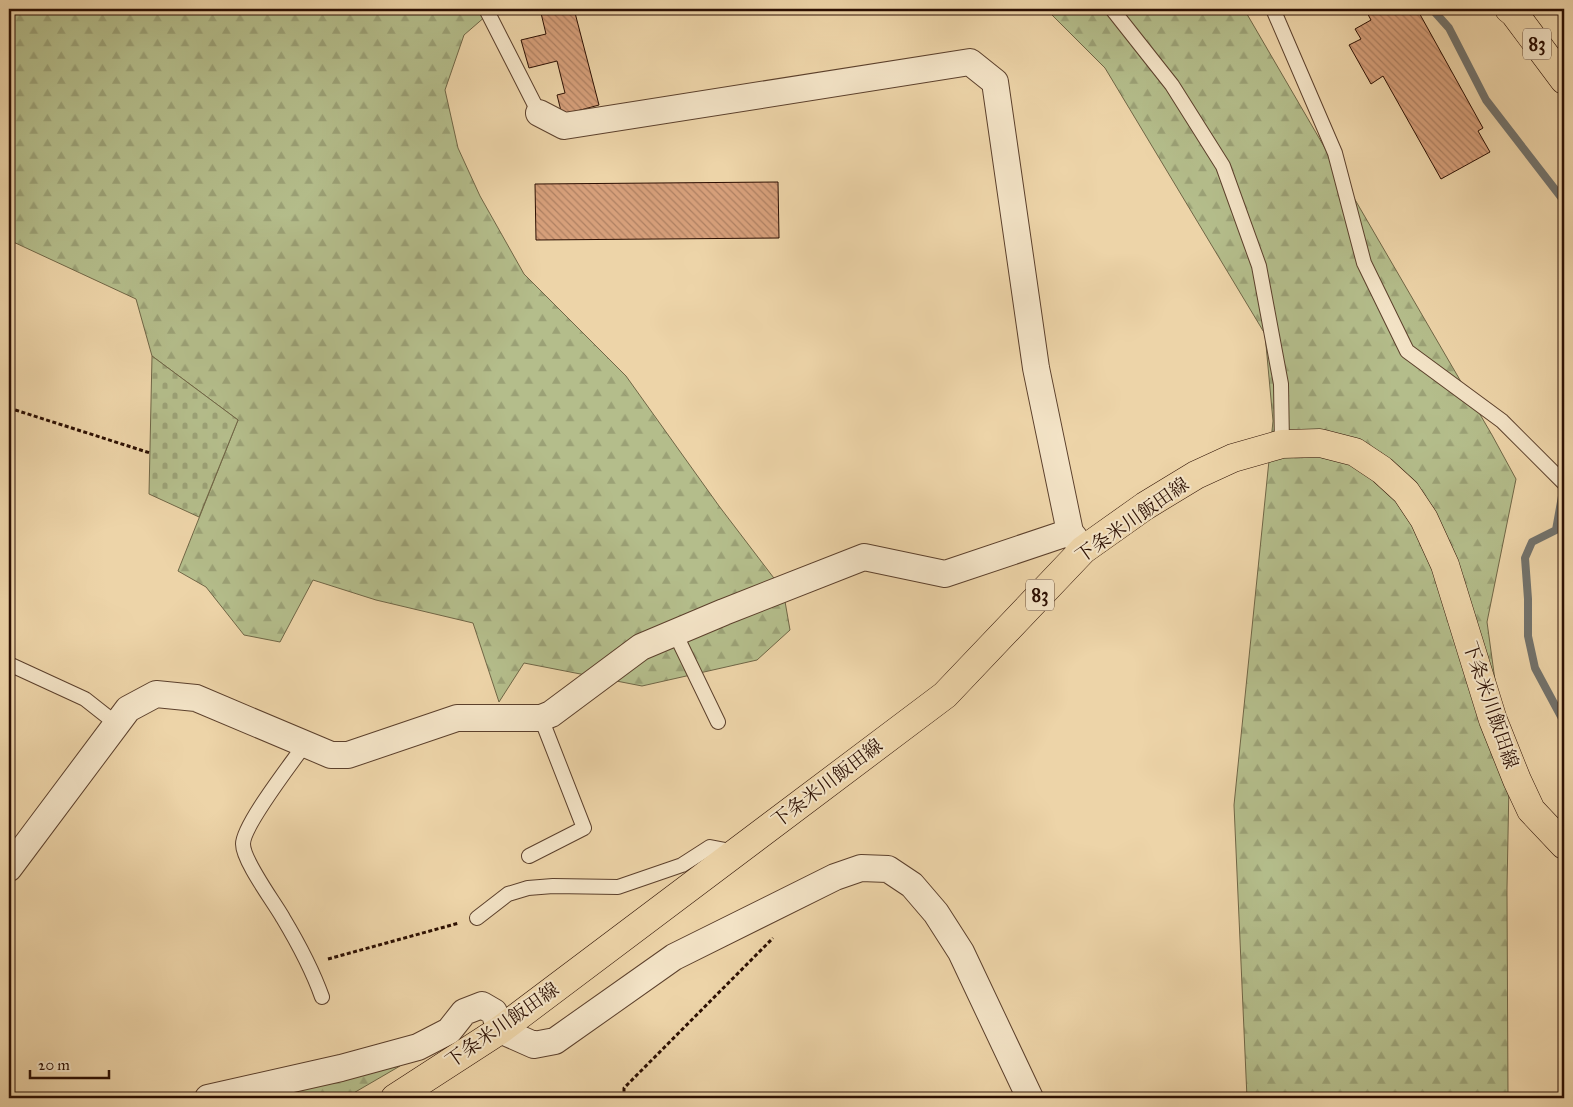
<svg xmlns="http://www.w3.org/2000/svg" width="1573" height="1107" font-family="'IM FELL Great Primer','Noto Serif JP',serif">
	<defs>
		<pattern id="forest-firs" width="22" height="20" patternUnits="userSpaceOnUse" patternTransform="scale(1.25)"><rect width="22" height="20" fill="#b4bd8b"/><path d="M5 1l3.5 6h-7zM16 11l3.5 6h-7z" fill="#9ba176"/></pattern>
		<pattern id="cemetery-stones" width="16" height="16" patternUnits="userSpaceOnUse" patternTransform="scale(1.25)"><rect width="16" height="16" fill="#b4bd8b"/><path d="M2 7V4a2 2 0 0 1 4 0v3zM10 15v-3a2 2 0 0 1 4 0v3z" fill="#9ba176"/></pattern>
		<pattern id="building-back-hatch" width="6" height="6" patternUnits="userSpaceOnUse" patternTransform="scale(1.25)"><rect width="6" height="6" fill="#d69f7a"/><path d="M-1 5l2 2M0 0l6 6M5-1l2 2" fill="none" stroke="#ae8062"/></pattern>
	</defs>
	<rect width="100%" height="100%" fill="#edd4a8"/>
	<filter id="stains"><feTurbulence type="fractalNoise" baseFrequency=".004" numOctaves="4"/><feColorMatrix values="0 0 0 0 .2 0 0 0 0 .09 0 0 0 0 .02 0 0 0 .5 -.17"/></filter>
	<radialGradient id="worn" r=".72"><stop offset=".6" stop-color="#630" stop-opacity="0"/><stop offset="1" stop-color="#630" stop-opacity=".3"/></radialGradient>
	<path fill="url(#forest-firs)" stroke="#706646" d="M9 9H494L464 35 445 90 458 148 480 196 524 274 626 376 719 506 783 590 790 630 757 660 642 686 524 663 499 702 473 623 376 600 313 580 280 642 244 635 206 587 178 571 238 420 152 356 136 299 9 240Z
		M1046 9H1244L1492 435 1516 479 1487 622 1509 782 1507 888 1508 1098H1247L1234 805 1273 421 1265 334 1105 68Z
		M400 1066 345 1098H232Z"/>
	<path fill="url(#cemetery-stones)" stroke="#706646" d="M152 356 238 420 199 517 149 494Z"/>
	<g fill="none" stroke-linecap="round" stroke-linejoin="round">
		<path stroke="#72736d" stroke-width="8" d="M1432 9 1449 28 1486 100 1564 201
			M1564 485 1556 530 1532 542 1525 558 1528 599V636L1535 668 1564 722"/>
	</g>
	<path fill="url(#building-back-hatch)" stroke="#2c0f02" d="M540 9H574L599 105 562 115 557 95 565 93 557 61 529 68 521 40 546 34Z
		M1365 9H1417L1483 128 1478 131 1490 152 1441 179 1383 76 1371 84 1349 45 1361 39 1355 29 1371 20Z
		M778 182 779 238 536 240 535 184Z"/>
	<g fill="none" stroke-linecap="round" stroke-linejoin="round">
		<g stroke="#5c402c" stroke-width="16">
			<path id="lane" d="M486 9 539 113
				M1112 9 1172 85 1223 166 1259 266 1281 384 1282 444
				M1273 9 1335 153 1364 263 1407 351 1502 421 1564 483
				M675 633 718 722
				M9 664 85 699 118 725
				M305 744C292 763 243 825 243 844 243 861 274 902 283 918 298 943 312 969 322 997
				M529 856 584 828 541 718
				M477 918 508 894 528 888 553 886 618 887 682 865 710 847 736 852"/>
		</g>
		<g stroke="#5c402c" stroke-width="28">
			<path id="street" d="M539 113 564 126 970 62 995 82 1036 368 1070 532 1080 545
				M9 868 128 709 156 694 196 698 331 755H348L457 718H541L551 714 641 647 724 612 864 557 945 574 1070 532
				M208 1098 341 1068 418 1047 449 1031 464 1012 482 1005 494 1012 500 1030 534 1045 555 1041 674 957 835 877 861 868 888 869 912 885 936 913 961 952 1030 1098"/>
		</g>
		<g stroke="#2c0f02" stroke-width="29">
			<path id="primary" d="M1509 9 1514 13 1564 80
				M395 1098 500 1030 945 695 1083 550 1145 506 1196 475 1233 458 1282 444 1320 443 1355 452 1382 470 1406 492 1424 519 1445 565 1493 720 1517 780 1531 810 1564 845"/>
		</g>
		<path stroke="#2c0f02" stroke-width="3" stroke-dasharray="4 2.5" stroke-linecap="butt" d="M9 408 150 453
			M328 959 459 923
			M624 1098V1088L773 938"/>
		<use href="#lane" stroke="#f3e3c6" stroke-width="14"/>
		<use href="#street" stroke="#f3e3c6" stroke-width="26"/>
		<use href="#primary" stroke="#edd4a8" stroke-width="28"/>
	</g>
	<g text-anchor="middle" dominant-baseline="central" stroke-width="4" stroke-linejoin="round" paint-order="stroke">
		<g fill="#f3e3c6" stroke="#684f3d" stroke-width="1">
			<rect x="1523" y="28.5" width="28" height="31" rx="4"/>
			<rect x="1026" y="579.5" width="28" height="31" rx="4"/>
		</g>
		<g font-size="18" font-weight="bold" fill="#2c0f02">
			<text x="1537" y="44">83</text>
			<text x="1040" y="595">83</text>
		</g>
		<g font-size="19" fill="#2c0f02" stroke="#f3e3c6">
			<text transform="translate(1132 520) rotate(-35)">下条米川飯田線</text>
			<text transform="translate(1491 705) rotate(71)">下条米川飯田線</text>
			<text transform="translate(827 783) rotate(-37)">下条米川飯田線</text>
			<text transform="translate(502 1025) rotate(-35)">下条米川飯田線</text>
		</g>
	</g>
	<rect width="1573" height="1107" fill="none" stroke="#edd4a8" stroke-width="30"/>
	<rect x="10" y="10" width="1553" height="1087" fill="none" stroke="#2c0f02" stroke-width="2.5"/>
	<rect x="15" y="15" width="1543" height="1077" fill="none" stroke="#2c0f02"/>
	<path d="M30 1070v8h79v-8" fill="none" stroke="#2c0f02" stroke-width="2.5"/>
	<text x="38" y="1070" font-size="15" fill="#2c0f02" stroke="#f3e3c6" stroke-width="4" paint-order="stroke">20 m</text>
	<rect width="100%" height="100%" filter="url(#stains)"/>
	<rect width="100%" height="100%" fill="url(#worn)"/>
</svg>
